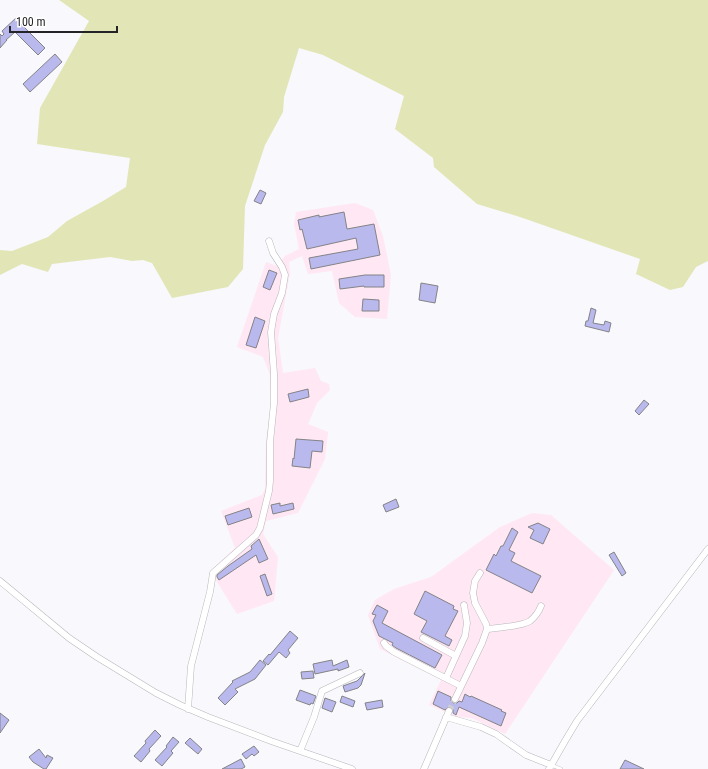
<svg xmlns="http://www.w3.org/2000/svg" width="708" height="769" font-family="'Roboto Condensed',sans-serif">
	<rect width="100%" height="100%" fill="#f9f8fc"/>
	<path fill="#ffe7f3" d="M355 203 373 210 383 236 391 275 387 319 355 317 339 303 332 271 308 274 302 256 289 262 290 273 278 338 283 373 315 368 321 381 329 384 330 390 317 403 308 424 328 432 325 459 298 513 266 521 263 534 278 557 274 601 237 614 210 571 235 548 221 511 262 495 265 489 266 441 271 404 270 375 263 357 237 347 266 262 277 266 285 256 299 249 294 224 296 212Z
		M532 513 551 515 614 570 505 734 472 718 457 717 429 705 441 680 380 649 368 615 375 600 394 589 431 577 500 527Z"/>
	<path fill="#e2e6b6" d="M59 0H708V261L696 267 683 287 670 290 636 274 640 259 520 217 477 204 434 167 433 158 395 129 404 96 323 55 299 48 284 97 283 112 265 145 245 206 243 269 228 287 172 298 152 263 143 260 132 261 110 257 52 264 48 272 22 264 0 275V250L12 251 48 237 67 221 103 201 126 187 130 158 37 144 40 108 89 21Z"/>
	<path fill="#bab9ed" stroke="#838387" d="M17 17 21 22 20 23 45 48 38 55 15 32 6 40H7L0 48V34L2 36 4 34 2 31Z
		M55 54 62 62 30 92 23 84Z
		M260 190 266 193 261 204 254 201Z
		M344 212 347 229 374 224 380 255 311 269 309 258 358 249 356 238 307 249 302 229 300 230 298 220 319 215V217Z
		M269 270 277 273 270 290 263 287Z
		M365 275H384V287H364V286L340 289 339 279Z
		M421 283 438 286 435 303 419 300Z
		M363 299 379 300V311H362Z
		M591 308 596 310 593 323 604 325 605 321 611 323 609 332 585 326 586 321H588Z
		M255 317 265 321 256 348 246 345Z
		M308 389 309 397 290 402 288 394Z
		M644 400 649 404 639 415 635 411Z
		M296 439 323 441 322 452 312 451 310 468 292 466 293 458 294 459Z
		M396 499 399 507 386 512 383 505Z
		M280 503V506L293 503 294 509 273 514 271 505Z
		M249 508 252 517 228 525 225 516Z
		M538 523 550 529 543 544 530 538 534 530 528 527Z
		M512 528 518 532 509 550 515 553 511 561 541 576 532 593 486 570 494 554 496 556 501 546H503Z
		M259 539 268 559 259 563 256 555 219 580 217 577V575L228 566 252 549 251 546Z
		M614 552 626 573 622 576 609 555Z
		M265 574 272 594 267 596 260 576Z
		M425 591 454 606 453 609 458 611 445 636 452 640 449 646 421 632 427 621 414 614Z
		M377 605 388 611 382 623 442 655 435 668 396 648 392 645 393 643 379 636 373 621 376 615 372 614Z
		M290 631 298 638 288 650 290 653 286 658 279 652 268 665 263 661 269 654 270 655Z
		M260 660 266 665 255 679 235 689 238 692 225 705 218 698 233 682 232 681 250 672Z
		M332 660 333 666 347 660 349 667 338 671V669L315 674 313 664Z
		M313 671 314 678 302 679 301 672Z
		M365 673 361 685 358 688 345 692 343 686 357 681Z
		M300 690 316 696 313 704 311 703 310 705 296 700Z
		M438 691 451 697V701L453 703H457L459 701 462 702 465 694 470 697 471 696 502 710 501 711 506 713 501 726 459 707 456 715 453 713V710L451 707H448L445 710 433 704Z
		M342 696 355 701 353 707 340 702Z
		M325 698 336 702 332 712 322 708Z
		M382 700 383 707 367 710 365 703Z
		M0 713 9 720 0 733Z
		M155 730 161 736 149 749 150 751 141 762 134 756 146 743 145 741Z
		M173 737 179 742 171 751 173 753 162 766 155 760 167 747 166 746Z
		M190 738 202 749 198 754 185 743Z
		M254 746 259 752 254 756 252 754 246 759 242 754Z
		M39 749 46 758 47 755 53 758 46 769H44L33 762 29 757Z
		M241 759 245 767 241 769H222Z
		M625 760 644 769H620Z"/>
	<g fill="none" stroke-linecap="round" stroke-linejoin="round">
		<path stroke="#cecdd1" stroke-width="6" stroke-dasharray="6 3" stroke-linecap="butt" d="M449 711 455 699"/>
		<g stroke="#b7b6ba" stroke-width="4">
			<path id="service" d="M551 765 561 769"/>
		</g>
		<g stroke="#b7b6ba" stroke-width="7">
			<path id="minor" d="M0 581 69 638 97 657 156 693 180 705 208 717 271 741 352 769
				M487 629C497 628 523 626 530 621 535 617 539 611 541 606
				M423 638 456 656
				M384 643 386 646 394 652 461 686
				M446 678 465 636 467 623 464 605
				M455 699 482 643 487 629 486 624 475 603 473 593 475 581 480 573
				M188 709 191 666 210 592 213 573 256 535 260 528 269 491 270 481V442L274 403V374L271 332 274 314 282 293 285 275 282 267 273 253 269 241
				M446 717 481 727 496 734 526 755 551 765
				M300 751 314 717 322 691 360 673
				M424 769 449 711
				M549 769 565 741 577 721 708 549"/>
		</g>
		<use href="#service" stroke="#fff" stroke-width="3"/>
		<use href="#minor" stroke="#fff" stroke-width="6"/>
	</g>
	<path d="M10 26v6h107v-6" fill="none" stroke="#242325" stroke-width="2"/>
	<text x="16" y="26" font-size="12" fill="#242325" stroke="#ffffff" stroke-width="3" paint-order="stroke">100 m</text>
</svg>
